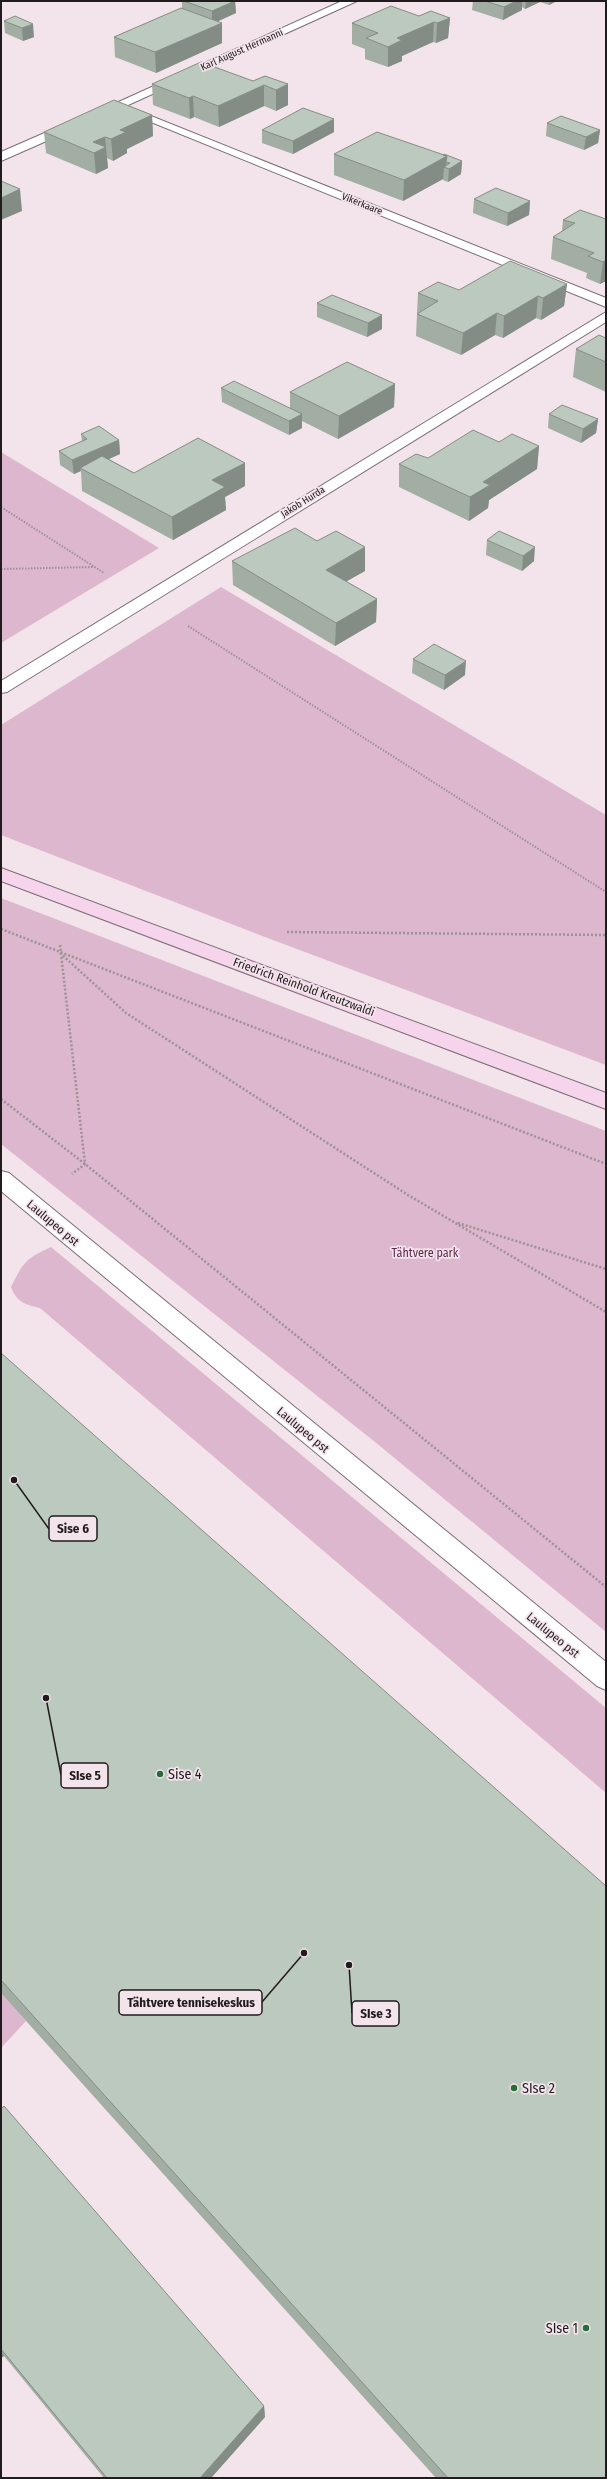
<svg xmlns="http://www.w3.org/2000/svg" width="607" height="2479" font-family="'Fira Sans Condensed',sans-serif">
	<rect width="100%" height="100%" fill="#f3e4ec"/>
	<path fill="#ddb7ce" d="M1 452 159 548 1 643Z
		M221 587 606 815V1065L257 934 1 835V725Z
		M1 898 606 1131V1632L375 1442 1 1144Z
		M51 1247 606 1708V1793L40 1308C26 1305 16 1302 11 1287 23 1262 27 1258 51 1247Z
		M1 1993 26 2021 1 2048Z"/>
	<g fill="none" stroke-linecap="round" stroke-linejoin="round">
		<g stroke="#7b6e76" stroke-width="2">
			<path id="minor" d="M342 1H357L126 106 606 298V307L119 109 109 113 103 109Z
				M72 121 78 125 76 128 1 161V152Z
				M606 312V322L7 692 1 693V681Z
				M1 1171 9 1173 606 1662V1690L597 1686 1 1191Z"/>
		</g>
		<g stroke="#7b6e76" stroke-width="2">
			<path id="secondary" d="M1 868 606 1093V1109L1 881Z"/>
		</g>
		<path stroke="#9d9197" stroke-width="2" stroke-dasharray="1.5 1.5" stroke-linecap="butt" d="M1 507 104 573
			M1 569 94 567
			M188 626 606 892"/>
		<path stroke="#9d9197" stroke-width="2.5" stroke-dasharray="2 2" stroke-linecap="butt" d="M1 929 606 1164
			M287 932 606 935
			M60 945 85 1164 72 1174
			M60 953 126 1013 408 1195 606 1312
			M1 1099 85 1164 606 1587
			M458 1223 606 1269"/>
		<use href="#minor" fill="#fff" fill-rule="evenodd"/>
		<use href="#secondary" fill="#f6d4eb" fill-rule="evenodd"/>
	</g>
	<path fill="#a2ada3" d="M182 1H235L236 13 218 21 222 43 156 73 115 57 114 37 182 8Z
		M473 1H557L549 5 540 2 525 9 522 7V10L503 20 472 10Z
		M15 16 34 37 23 41 5 33 4 21Z
		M419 16 450 18 448 38 436 43 433 42 402 56V61L388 67 365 59V49L352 44V23Z
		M265 76 288 105 276 111 264 106 219 127 194 117 190 119 153 105 152 84 253 81Z
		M152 115 153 136 127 149V153L113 161 107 158 108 168 96 174 46 153 44 132Z
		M547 123 600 130 598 143 584 150 546 136Z
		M262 130 334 132 293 154 262 143Z
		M334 154 443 155 462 161 461 174 448 182 443 180V179L403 201 334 175Z
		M474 199 530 201 529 215 507 226 473 213Z
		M606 219V281L600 284 586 278 587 273 551 259 553 237 562 231 563 220Z
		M567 284 564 306 541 320 536 318 503 338 495 335 461 355 416 336 418 293Z
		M317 303 382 315V329L367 337 317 317Z
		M606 338V392L573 377 576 349Z
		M395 384 394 407 338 439 302 421V428L289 435 222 402 221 388 290 408V392Z
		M549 414 598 419 596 433 581 443 548 428Z
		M81 434 119 440 120 454 109 459 134 473 245 463V486L225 497 226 510 173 540 82 491 81 471 74 474 60 465 59 451 82 441Z
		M539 446 537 469 489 500 488 508 469 521 399 487V464L428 458Z
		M487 540 534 561 522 571 486 555Z
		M232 561 365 571 346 581 377 599 376 622 335 646 233 585Z
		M413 659 465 675 444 690 412 673Z
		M1 1353 606 2478H436L1 1993Z
		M1 2108 264 2406 265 2417 211 2478H104L4 2356 1 2358Z"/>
	<path fill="#848d85" d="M235 1 236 13 212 24V11Z
		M516 1H522V10L503 20 504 7Z
		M526 1H540V2L525 9Z
		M550 1H557L549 5Z
		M450 18 448 38 436 43 437 23Z
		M434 22 433 42 402 56V61L388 67V47L397 38Z
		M222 23V43L156 73 155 52Z
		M33 24 34 37 23 41 22 28Z
		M288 84V105L276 111V90Z
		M264 85V106L219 127 218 106Z
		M193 96 194 117 190 119 189 98Z
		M152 115 153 136 127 149V153L113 161 111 139 120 130Z
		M334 119V132L293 154V141Z
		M600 130 598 143 584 150 586 137Z
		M105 137 108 168 96 174 93 142Z
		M447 156 446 168 444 167 443 179 403 201 404 180Z
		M462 161 461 174 448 182 449 169Z
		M20 189 22 211 1 220V198Z
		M530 201 529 215 507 226 508 213Z
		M606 260V281L600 284 603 262Z
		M567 284 564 306 541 320 543 298Z
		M538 296 536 318 503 338 504 316Z
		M497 313 495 335 461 355 463 333Z
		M382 315V329L367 337 368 323Z
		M395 384 394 407 338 439 339 416Z
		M302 414V428L289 435V421Z
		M598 419 596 433 581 443 583 429Z
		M119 440 120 454 84 470 80 468 81 471 74 474 72 460Z
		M539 446 537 469 489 500 488 508 469 521 470 497 483 482Z
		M245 463V486L225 497 226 510 173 540 172 517 212 480Z
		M365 547V571L326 593V570Z
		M535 547 534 561 522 571 523 556Z
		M377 599 376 622 335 646 336 623Z
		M466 661 465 675 444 690 445 675Z
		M1 2352 4 2356 1 2358Z
		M264 2406 265 2417 211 2478H200Z"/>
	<path fill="#bcc9be" stroke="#848d85" d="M184 1H235L212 11Z
		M485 1H516L504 7Z
		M391 6 419 16 431 11 450 18 437 23 434 22 397 38 402 40 388 47 366 38 378 33 352 23Z
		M181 8 222 23 155 52 114 37Z
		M15 16 33 24 22 28 4 21Z
		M201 62 253 81 265 76 288 84 276 90 264 85 218 106 193 96 189 98 152 84Z
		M114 100 152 115 120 130 126 132 111 139 105 137 93 142 106 147 94 153 44 132Z
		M303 108 334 119 293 141 262 130Z
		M561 116 600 130 586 137 547 123Z
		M377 132 447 156 404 180 334 154Z
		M444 154 462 161 449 169 444 167 450 163 446 162 447 156 443 155Z
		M1 181 20 189 1 198Z
		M496 188 530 201 508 213 474 199Z
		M580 210 606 219V260L603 262 588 256 594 253 553 237 575 223 563 220Z
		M510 261 567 284 543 298 538 296 504 316 497 313 463 333 417 314 438 301 418 293 438 282 459 290Z
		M332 295 382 315 368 323 317 303Z
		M599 335 606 338V362L576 349Z
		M347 362 395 384 339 416 290 392Z
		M234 381 302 414 289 421 221 388Z
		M562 405 598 419 583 429 549 414Z
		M99 426 119 440 72 460 59 451 87 439 81 434Z
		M473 430 499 442 512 434 539 446 483 482 490 485 470 497 399 464 416 454 428 458Z
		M198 438 245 463 212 480 225 487 172 517 80 468 102 456 134 473Z
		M295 528 317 541 336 531 365 547 326 570 377 599 336 623 232 561Z
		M499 531 535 547 523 556 487 540Z
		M434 644 466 661 445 675 413 659Z
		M1 1353 606 1886V2478H448L1 1980Z
		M4 2106 264 2406 200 2478H107L1 2349V2109Z"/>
	<g fill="#276c38" stroke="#f3e4ec" stroke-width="1.5">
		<circle cx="160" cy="1774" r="4"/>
		<circle cx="514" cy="2088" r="4"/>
		<circle cx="586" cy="2328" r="4"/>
	</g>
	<g text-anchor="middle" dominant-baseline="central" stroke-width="3.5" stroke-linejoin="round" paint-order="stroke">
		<g font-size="10" fill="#211b1e" stroke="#f3e4ec">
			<text transform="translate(242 50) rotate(-24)">Karl August Hermanni</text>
			<text transform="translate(362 204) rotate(22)">Vikerkaare</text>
			<text transform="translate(303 502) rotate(-32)">Jakob Hurda</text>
		</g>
		<g font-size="12" fill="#211b1e" stroke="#f3e4ec">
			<text transform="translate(304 987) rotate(20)">Friedrich Reinhold Kreutzwaldi</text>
			<text transform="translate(53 1223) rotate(40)">Laulupeo pst</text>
			<text transform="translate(303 1430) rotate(40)">Laulupeo pst</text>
			<text transform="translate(553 1635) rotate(39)">Laulupeo pst</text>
		</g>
		<g font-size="12" fill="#602b4e" stroke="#f3e4ec">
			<text x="425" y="1253">Tähtvere park</text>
		</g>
		<g font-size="14" fill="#211b1e" stroke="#f3e4ec" text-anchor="start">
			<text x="168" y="1774">Sise 4</text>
			<text x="522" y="2088">SIse 2</text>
			<text x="578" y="2328" text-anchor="end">SIse 1</text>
		</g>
	</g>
	<path fill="none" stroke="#211b1e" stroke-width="1.5" d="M14 1480L49 1529M46 1698L61 1775M304 1953L262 2002M349 1965L352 2013"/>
	<g fill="#211b1e" stroke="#f3e4ec" stroke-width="1.5">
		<circle cx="14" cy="1480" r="4"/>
		<circle cx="46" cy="1698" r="4"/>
		<circle cx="304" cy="1953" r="4"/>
		<circle cx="349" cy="1965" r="4"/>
	</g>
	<g fill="#f3e4ec" stroke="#211b1e" stroke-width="1.5">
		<rect x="49" y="1516" width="48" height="25" rx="4"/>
		<rect x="61" y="1763" width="47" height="25" rx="4"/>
		<rect x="119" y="1990" width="143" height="25" rx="4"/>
		<rect x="352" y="2001" width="47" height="25" rx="4"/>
	</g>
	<g font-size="13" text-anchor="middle" font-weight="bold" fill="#211b1e">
		<text x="73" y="1533">Sise 6</text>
		<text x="85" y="1780">SIse 5</text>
		<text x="191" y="2007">Tähtvere tennisekeskus</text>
		<text x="376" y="2018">SIse 3</text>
	</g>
	<rect width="607" height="2479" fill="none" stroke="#211b1e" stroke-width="4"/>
</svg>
